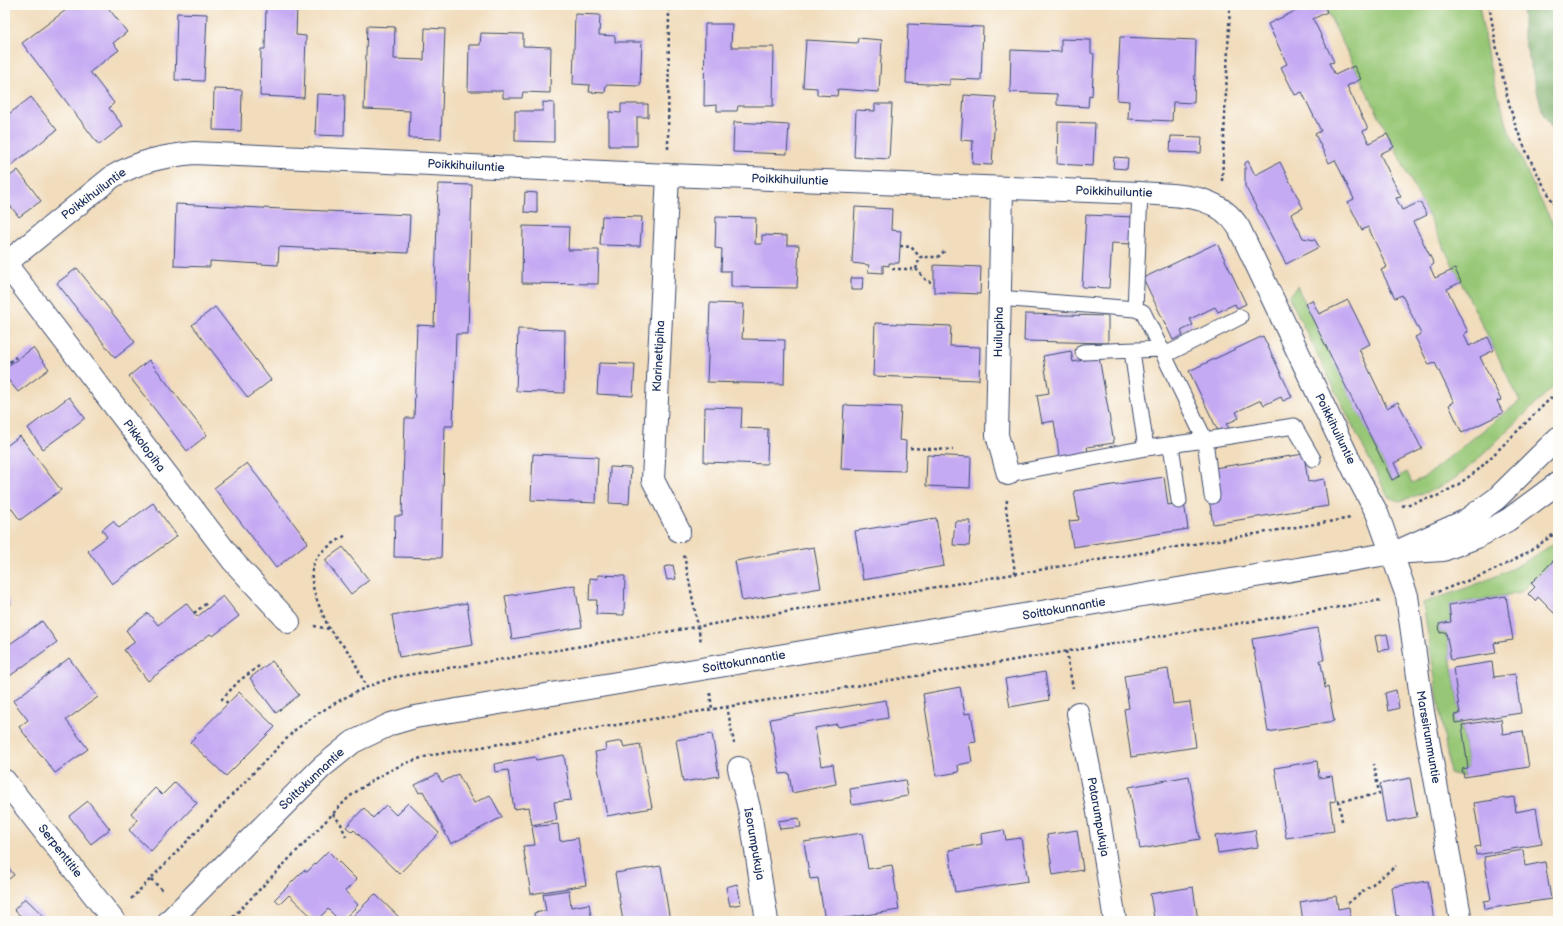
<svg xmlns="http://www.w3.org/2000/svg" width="1563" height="926" font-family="'Balsamiq Sans',sans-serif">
	<rect width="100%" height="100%" fill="#fdfcf7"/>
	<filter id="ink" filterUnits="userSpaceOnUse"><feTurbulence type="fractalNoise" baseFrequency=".025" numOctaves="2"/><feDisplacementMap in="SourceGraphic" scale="8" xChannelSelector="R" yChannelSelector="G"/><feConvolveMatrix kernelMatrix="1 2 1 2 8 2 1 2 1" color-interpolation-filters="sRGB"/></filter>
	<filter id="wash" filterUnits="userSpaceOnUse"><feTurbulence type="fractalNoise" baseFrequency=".012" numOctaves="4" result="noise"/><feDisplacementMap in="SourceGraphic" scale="16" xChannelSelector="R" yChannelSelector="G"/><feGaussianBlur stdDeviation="0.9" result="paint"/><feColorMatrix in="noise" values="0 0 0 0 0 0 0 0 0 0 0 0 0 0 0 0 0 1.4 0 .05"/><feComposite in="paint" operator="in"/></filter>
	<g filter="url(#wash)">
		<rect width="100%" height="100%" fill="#f1dcbb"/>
		<path fill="#97c776" stroke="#597b6a" d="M1324 5H1479L1489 64 1508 128 1532 183 1558 234V382L1474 463 1454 479 1433 490 1400 501 1388 497 1289 297 1297 286 1392 480 1407 472 1412 483 1423 478 1520 401Z
			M1558 540V556L1520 593 1449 605 1451 622 1439 624 1440 633 1446 632 1460 714 1454 715 1455 723 1461 722 1468 768 1462 769 1464 777 1450 773 1423 603C1471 587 1518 571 1558 540Z"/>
		<path fill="#79ac67" stroke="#4a6e62" d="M1523 5H1558V138L1543 114 1523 35Z"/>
		<g id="blocks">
			<path fill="#c4a9f3" d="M68 5H106L127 32 113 43 119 50 90 72 114 103 109 108 123 126 99 145 22 43 70 7Z
				M266 5H297L296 35 306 36 304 98 260 96 261 49H265Z
				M1308 5H1324L1327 12 1313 19 1334 62 1329 63 1335 75 1354 66 1361 79 1347 86 1368 129 1363 131 1369 143 1387 134 1394 147 1380 154 1401 197 1396 198 1402 210 1420 202 1427 215 1413 222 1434 264 1430 267 1435 278 1455 269 1461 282 1447 289 1468 332 1464 334 1469 346 1488 337 1494 350 1480 357 1501 400 1497 401 1503 413 1462 433 1449 405 1454 402 1435 363 1429 365 1415 337 1421 334 1402 295 1395 298 1381 270 1387 267 1368 227 1362 230 1348 202 1354 199 1335 160 1329 163 1315 134 1321 131 1302 92 1295 95 1281 67 1287 64 1268 24Z
				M177 13 207 14 204 81 175 80Z
				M575 14 600 15 599 35 615 36V42H642L640 86 606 85 605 93 589 92 590 85 573 84Z
				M705 24H732L731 47H774L773 106H738L737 111H717V105L704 106Z
				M908 24 983 27 981 80 950 79V85L906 83Z
				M367 26 395 27 394 59 424 60 425 28 445 29 441 139 409 138 410 111 364 109Z
				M481 33 523 34V46L551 47 550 93 523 92 522 98H503V91H468L469 45H480Z
				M1120 37 1196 40 1194 103 1173 102 1172 121 1128 119 1129 101 1117 100Z
				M858 38 882 40 879 92 838 89 837 96 817 95V88L803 87 806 40 857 43Z
				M1061 39 1091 40V53L1094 54 1092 96 1089 95 1088 107 1057 105V94L1010 92 1011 50 1061 52Z
				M214 89 242 90 241 131 213 130Z
				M317 94 345 95 344 136 315 135Z
				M964 95 996 97 992 165 972 164 973 141 961 140Z
				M31 97 57 130 5 170V117Z
				M543 102 554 103V142L515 141V111H543Z
				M621 104H648V117H637V146H609V112L621 113Z
				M875 104H892L889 159 854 157 856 110 875 111Z
				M734 122 789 125 787 154 733 152Z
				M1058 122 1095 123 1093 166 1057 164Z
				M1171 136 1202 137 1201 153 1170 152Z
				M1114 157 1128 158 1127 169 1113 168Z
				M1248 161 1255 175 1280 162 1303 208 1291 214 1303 238 1315 240 1319 247 1286 264 1245 186V163Z
				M18 170 41 201 19 217 5 199V180Z
				M438 184 472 185 468 334H456L453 426H445L441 558 394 557 395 516H402L405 418H414L417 325 434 326Z
				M525 192 537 193V213L524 212Z
				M176 204 410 215 408 253 279 247 278 265 210 261V267L174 266Z
				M855 207 892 209 891 230 901 231 899 263H889V266L883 265V273L868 272 869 265 852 263Z
				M1086 215 1135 217 1132 244 1112 243 1109 288 1082 287Z
				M602 216 642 217 640 246 600 245Z
				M716 217 756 218 755 244H762V235L787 236V245H799L797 288 731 287V271H721L722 249 715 248Z
				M523 226 569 227 568 250H599L598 284 522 283Z
				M1217 243 1246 304 1237 308 1235 304 1218 312 1215 307 1190 319 1193 325 1181 331 1183 335 1173 340 1143 278Z
				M934 265 981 267 980 294 934 292Z
				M77 268 135 342 115 358 57 283Z
				M851 278H863L862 290H851Z
				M1312 300 1319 314 1348 300 1370 344 1359 349 1387 408 1398 402 1422 449 1394 463 1400 476 1392 480 1305 304Z
				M710 303 744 304 742 339 785 340 784 384 707 382Z
				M215 307 271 380 248 398 192 325Z
				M1025 314 1108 316V343L1024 341Z
				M875 323 951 326 950 346 980 347 979 380 873 376Z
				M518 329 565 330 564 393 516 391Z
				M1263 336 1292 397 1283 401 1281 397 1264 405 1261 400 1236 412 1239 418 1226 424 1229 428 1219 433 1189 371Z
				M33 348 49 369 18 392 5 376V368Z
				M1071 351 1073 362 1099 357 1114 443 1087 447 1089 457 1060 462 1054 421 1042 423 1037 395 1049 393 1043 356Z
				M149 360 207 435 187 451 129 376Z
				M599 363 635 364 633 396 597 394Z
				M69 397 85 418 43 449 28 428Z
				M844 405 901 407 899 440 906 441 905 471 841 469Z
				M705 407 742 408 741 428 768 429 767 464 704 462Z
				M20 436 61 490 20 520 5 500V447Z
				M533 454 598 457 596 503 531 500Z
				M1304 454 1308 482 1324 479 1328 506 1213 524 1209 498 1214 468Z
				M927 455 971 457 970 488 926 486Z
				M247 463 308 542 276 568 214 488Z
				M610 467 631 468 629 504 609 503Z
				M1164 477 1168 505 1184 502 1188 529 1073 547 1069 521 1079 520 1074 491Z
				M153 503 177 536 112 584 88 551 107 537 102 530 113 521 119 528Z
				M936 518 944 566 863 580 855 531Z
				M955 521H971L969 546 953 545Z
				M343 547 369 580 351 594 325 560Z
				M814 547 821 588 742 601 735 561Z
				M1558 556V613L1556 615 1538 597 1535 601 1528 594 1535 587 1531 583Z
				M673 565 676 579 667 580 664 567Z
				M598 575 625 576 624 615 596 614 597 600H589L590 578 598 579Z
				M575 585 582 627 512 639 505 596Z
				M5 595 11 604 5 608Z
				M223 596 239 616 213 636 210 634 148 681 124 650 135 642 126 630 148 613 158 625 186 603 197 617Z
				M1506 596 1513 640 1494 643 1496 653 1451 660 1446 632 1440 633 1439 624 1451 622 1449 605Z
				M467 603 473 645 399 657 392 615Z
				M42 621 57 642 7 678 5 675V637L10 644Z
				M1318 628 1324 660H1320L1323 674 1325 688 1328 687 1334 721 1268 732 1252 639Z
				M1387 634 1390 649 1378 651 1375 636Z
				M69 658 98 697 66 720 88 749 55 773 19 727 28 720 13 701Z
				M272 661 299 695 276 713 250 678Z
				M1492 662 1494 677 1515 674 1521 713 1455 723 1454 715 1460 714 1453 668Z
				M1168 669 1173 704 1190 702 1196 747 1131 757 1124 709 1129 708 1124 676Z
				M1045 672 1049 700 1010 707 1005 679Z
				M960 687 965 714 971 713 976 742 969 743 972 762 958 765 959 772 936 776 923 694Z
				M1396 690 1399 708 1388 711 1385 693Z
				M239 692 275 727 226 776 190 742Z
				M886 700 888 718 838 727 837 724 815 728 821 766 833 764 836 784 792 793 789 773 780 774 770 719Z
				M1501 719 1503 734 1523 731 1529 767 1464 777 1462 769 1468 768 1462 725Z
				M712 734 719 776 683 782 676 740Z
				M622 741 624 747 640 744 652 808 607 816 595 752 606 750 605 744Z
				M564 755 571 800 554 802 557 820 532 825 529 807 514 809 508 770 495 772 494 764 535 757 536 760Z
				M1317 761 1319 778 1332 776 1336 801 1330 802 1334 831 1286 838 1275 768Z
				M437 774 442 782 458 774 474 803 490 795 502 817 451 844 423 791 419 793 415 785Z
				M1189 776 1200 839 1140 849 1129 787Z
				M1410 778 1417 817 1386 823 1380 784Z
				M905 780 908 796 852 805 850 789Z
				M175 782 197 803 151 851 129 830 137 820 131 813 155 788 162 795Z
				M1514 797 1516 812 1536 808 1542 844 1476 855 1475 847 1481 846 1474 803Z
				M88 801 110 829 91 844 69 816Z
				M408 803 439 833 399 874 354 830 352 832 346 827 364 808 373 818 386 805 396 815Z
				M799 818 801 827 780 829 778 821Z
				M558 824 560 841 578 838 586 885 531 894 523 846 535 845 532 827Z
				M1004 830 1006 840 1021 838 1028 881 955 892 949 850 982 844 981 834Z
				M1077 830 1083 870 1053 875 1047 835Z
				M1255 830 1258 847 1218 853 1215 836Z
				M862 833 868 869 892 865 899 910 825 921 818 878 810 879 804 842Z
				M1523 850 1525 866 1545 862 1551 899 1485 909 1484 901 1491 900 1484 857Z
				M328 851 357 880 345 891 358 905 342 921H340L328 909 316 921 289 895 280 904 275 899 304 870 307 872Z
				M5 863 14 875 5 882Z
				M661 866 670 921H623L615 873Z
				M1428 881 1434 921H1400L1399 916H1396L1392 887Z
				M737 884 741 904 730 906 726 887Z
				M1193 887 1198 921H1149V919L1154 918 1150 894Z
				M569 890 571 907 589 904 592 921H535L534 913 546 911 543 894Z
				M375 894 403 921H348Z
				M1336 896 1338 909 1349 907 1351 921H1303L1300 902Z
				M25 898 49 921H20L23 918 14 910Z"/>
		</g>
	</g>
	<g filter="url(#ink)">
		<use href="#blocks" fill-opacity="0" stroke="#3b496c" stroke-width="1"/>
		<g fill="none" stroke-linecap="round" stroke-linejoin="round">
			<g stroke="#3b496c" stroke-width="17">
				<path id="service" d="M999 298 1135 309 1143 312 1205 440 1146 448 1008 474
					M1135 309 1140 193
					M1132 351 1146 448
					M1083 352 1162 349
					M1165 355 1240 317
					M1171 445 1179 501
					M1212 496 1205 440 1294 426 1313 459"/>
			</g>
			<g stroke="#3b496c" stroke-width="24">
				<path id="minor" d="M668 175 653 480 679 531
					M1002 189 997 435 1008 474
					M5 263 233 561 289 622
					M5 264 112 177C139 161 164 156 194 153L668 175 1140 193C1177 196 1217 192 1239 228L1355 472 1377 513 1407 596 1423 712 1461 921
					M1078 713 1098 812 1115 921
					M739 768 750 812 767 921
					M5 781 114 921"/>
			</g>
			<g stroke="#3b496c" stroke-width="24">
				<path id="tertiary" d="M1405 548 1465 521 1496 499 1558 438
					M169 921 322 767 353 742 391 724 415 717 1393 553 1443 550 1477 537 1508 520 1558 483"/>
			</g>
			<path stroke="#3b496c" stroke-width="2.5" stroke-dasharray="3 3" stroke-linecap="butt" d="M1489 5C1496 45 1503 85 1515 124 1526 154 1542 183 1558 211
				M668 149 669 5
				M1222 181 1230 5
				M900 246 911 247 920 257H938L946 250
				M892 269H916L927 281 931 282
				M916 269 920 257
				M5 366 16 357
				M910 448 953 450
				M1007 500 1006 508 1015 573
				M1402 506 1437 496 1456 486 1478 470 1558 391
				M684 555 701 642
				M1432 593C1442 591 1452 586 1461 583 1497 571 1528 554 1558 531
				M194 613 207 603
				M314 626 329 629 351 655 366 686
				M329 629C321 608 302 577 318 556 324 548 338 541 346 535
				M1066 651 1073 688
				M710 693 712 709
				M228 703 222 699 239 681 259 666
				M727 706 734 743
				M333 814 341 824 346 837
				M1342 821 1339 801 1379 794 1374 764
				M151 879 162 890
				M131 899 295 730C327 706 356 689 395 677L1351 518
				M1348 903 1396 866
				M229 921 348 798C374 777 400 763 432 755L1382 600"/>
			<use href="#service" stroke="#fff" stroke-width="15"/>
			<use href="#minor" stroke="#fff" stroke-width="22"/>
			<use href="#tertiary" stroke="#fff" stroke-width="22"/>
		</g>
	</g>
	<g text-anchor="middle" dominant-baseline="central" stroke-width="3" stroke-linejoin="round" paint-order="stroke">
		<g font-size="12" fill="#1b2f5e" stroke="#fdfcf7">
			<text transform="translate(466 166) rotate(3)">Poikkihuiluntie</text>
			<text transform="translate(790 180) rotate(2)">Poikkihuiluntie</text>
			<text transform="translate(1114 192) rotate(2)">Poikkihuiluntie</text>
			<text transform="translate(94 194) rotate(-37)">Poikkihuiluntie</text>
			<text transform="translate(999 332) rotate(-89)">Huilupiha</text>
			<text transform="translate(659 356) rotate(-87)">Klarinettipiha</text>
			<text transform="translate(1335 429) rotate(64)">Poikkihuiluntie</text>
			<text transform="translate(144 446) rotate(53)">Pikkolopiha</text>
			<text transform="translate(1064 609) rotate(-10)">Soittokunnantie</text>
			<text transform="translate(744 662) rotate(-10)">Soittokunnantie</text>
			<text transform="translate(1428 737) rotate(80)">Marssirummuntie</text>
			<text transform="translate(312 779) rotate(-43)">Soittokunnantie</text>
			<text transform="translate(1098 817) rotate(80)">Patarumpukuja</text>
			<text transform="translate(754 844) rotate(80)">Isorumpukuja</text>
			<text transform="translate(60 851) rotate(52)">Serpenttitie</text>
		</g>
	</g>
	<rect width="1563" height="926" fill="none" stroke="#fdfcf7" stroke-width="20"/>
</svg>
